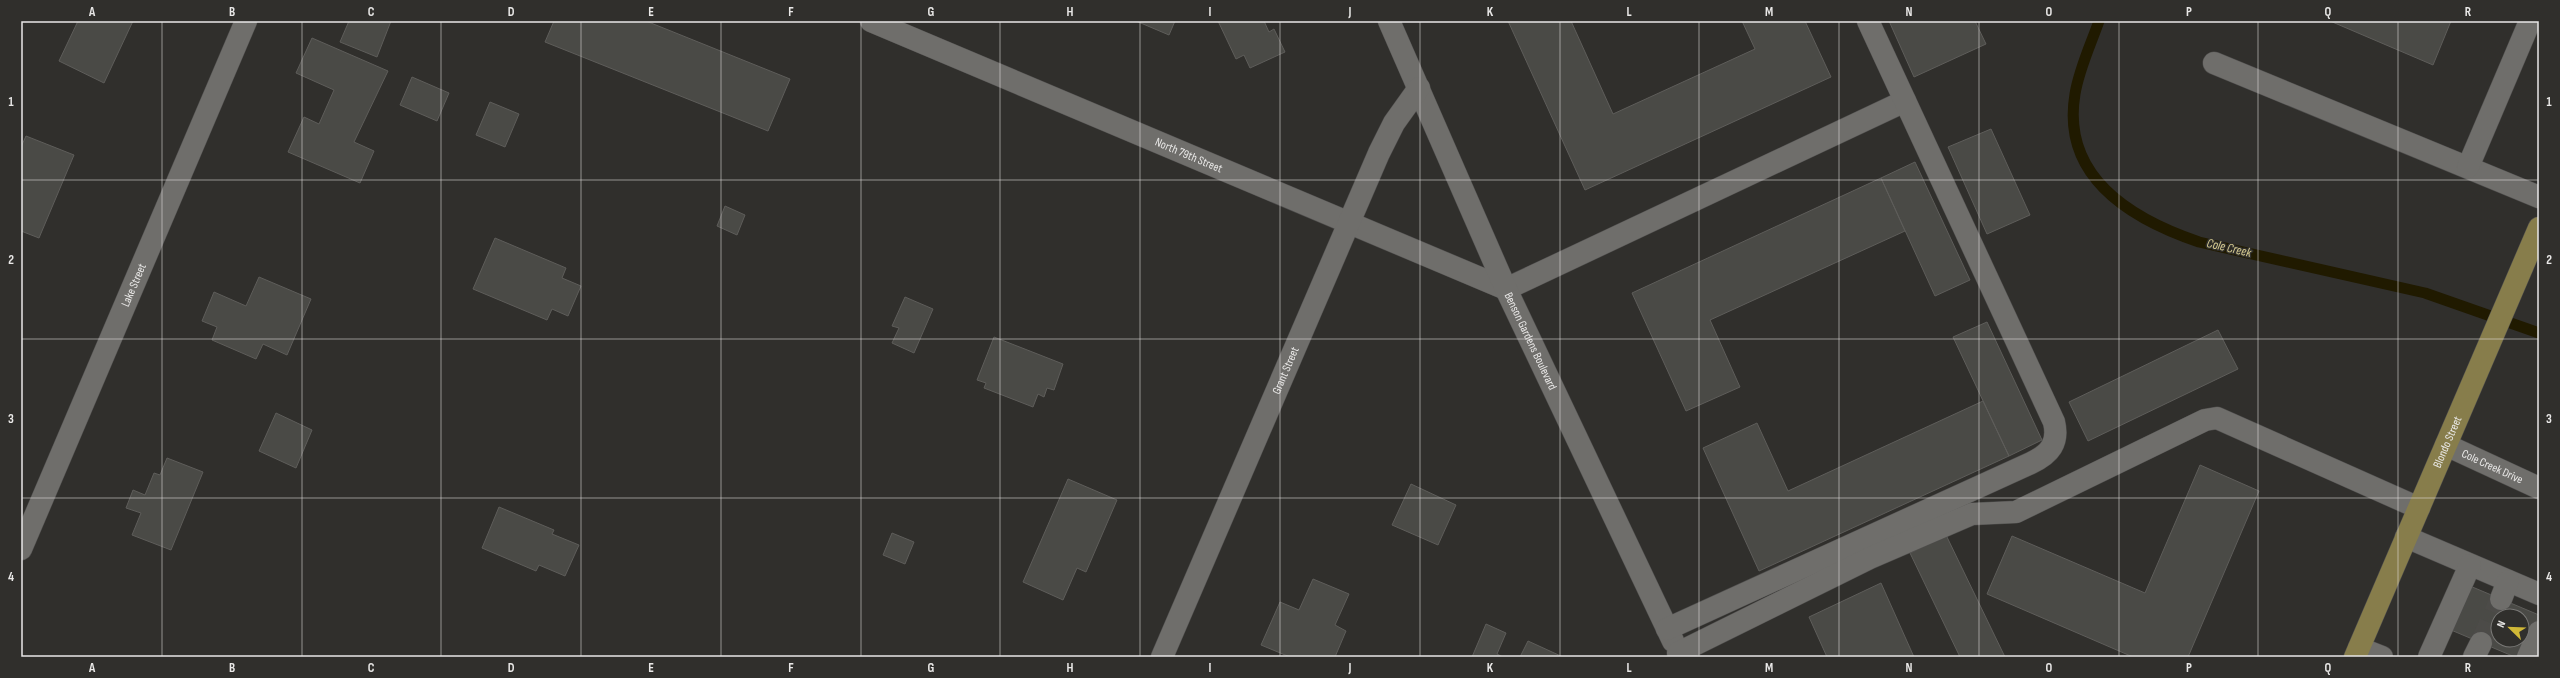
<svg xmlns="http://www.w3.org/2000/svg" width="2560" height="678" font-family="'Sofia Sans Condensed',sans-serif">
	<rect width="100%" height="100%" fill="#302f2c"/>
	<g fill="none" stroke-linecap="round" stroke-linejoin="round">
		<path stroke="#201a00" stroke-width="11" d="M2099 21C2091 44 2079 69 2075 94 2061 177 2131 219 2199 242L2425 293 2539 333"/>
	</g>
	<path fill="#4a4a46" stroke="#5e5d5a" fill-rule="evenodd" d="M78 21H133L104 83 59 61Z
		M349 21H391L377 57 340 42Z
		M554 21H646L790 79 768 131 545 42Z
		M1136 21H1175L1169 35Z
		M1218 21H1264L1269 32 1274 29 1285 52 1250 68 1244 55 1236 59Z
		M1508 21H1571L1613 114 1755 49 1742 21H1805L1831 77 1585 190Z
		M1889 21H1975L1986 44 1914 77Z
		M2330 21H2451L2433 65Z
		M312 38 388 71 354 142 374 151 360 183 288 152 304 117 319 124 334 90 296 73Z
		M412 77 449 93 437 121 400 105Z
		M490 102 519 114 505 147 476 135Z
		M1991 129 2030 215 1987 234 1948 147Z
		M26 136 74 155 39 238 21 231V147Z
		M1915 162 1970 280 1935 296 1881 178Z
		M1881 178 1905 231 1710 320 1740 387 1686 411 1632 293Z
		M725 206 745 215 737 235 717 226Z
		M495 238 566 268 562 278 581 286 568 316 552 309 547 320 473 289Z
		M259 277 311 299 287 355 263 344 256 359 212 340 217 327 202 321 214 292 246 306Z
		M905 297 933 309 914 353 892 343 899 328 892 326Z
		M1987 322 2042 440 2009 456 1953 337Z
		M2218 330 2238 369 2088 441 2069 402Z
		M994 337 1063 364 1054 390 1047 388 1044 397 1038 394 1033 407 984 388 986 383 977 380Z
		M1983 401 2009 456 1759 571 1703 448 1757 423 1788 491Z
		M276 413 312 430 296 468 259 451Z
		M167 458 203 472 171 550 132 535 141 513 126 508 133 490 145 495 154 473 160 475Z
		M2200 465 2259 491 2188 657H2133L1987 594 2012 536 2145 593Z
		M1068 479 1117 500 1086 572 1077 568 1063 600 1023 582Z
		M1411 484 1456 505 1438 545 1392 525Z
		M499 507 554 530 552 534 579 545 565 576 539 565 536 571 482 548Z
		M892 533 914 542 905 564 883 555Z
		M1946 535 2005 657H1960L1910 553Z
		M1313 579 1349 594 1335 625 1346 631 1335 657H1290L1261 645 1280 602 1299 610Z
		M1881 583 1914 657H1827L1809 617Z
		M2470 586 2539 615 2524 657H2515L2451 630ZM2498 616H2522V640H2498Z
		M1486 624 1506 633 1497 654 1503 657H1472Z
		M1528 641 1563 657H1520Z"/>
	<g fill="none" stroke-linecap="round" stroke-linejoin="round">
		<path stroke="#4c4b48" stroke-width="22" stroke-dasharray="22 11" stroke-linecap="butt" d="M2481 643 2501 599"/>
		<g stroke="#4e4d4c" stroke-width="23">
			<g id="minor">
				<path id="s1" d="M871 21 1506 289 1905 101"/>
				<path id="s2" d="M1389 21 1506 289 1673 641"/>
				<path d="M2214 63 2539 197"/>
				<path d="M2468 167 2530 21"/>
				<path id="s3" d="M2446 445 2539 488"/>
				<path d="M2406 537 2539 594"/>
				<path id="s4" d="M21 549 246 21"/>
				<path d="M2501 599 2508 581"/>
				<path d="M1667 629 2031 463C2050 454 2059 443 2054 422L1868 21"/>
				<path d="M2359 648 2382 657"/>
				<path d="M1678 653 1870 558 1972 514 2016 512 2205 420 2217 418 2419 508"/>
				<path id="s5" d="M1162 657 1379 153 1394 123 1419 88"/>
				<path d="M2429 657 2470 565"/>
				<path d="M2474 657 2481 643"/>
				<path d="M2528 657 2539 632"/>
			</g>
		</g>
		<g stroke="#4e4d4c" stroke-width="23">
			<g id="major">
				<path id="s6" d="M2355 657 2539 228"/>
			</g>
		</g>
		<use href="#minor" stroke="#6f6e6b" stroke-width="22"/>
		<use href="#major" stroke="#877d4b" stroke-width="22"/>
	</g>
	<path fill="none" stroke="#e9e8e7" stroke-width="1" stroke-opacity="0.55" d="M162 21V657M302 21V657M441 21V657M581 21V657M721 21V657M861 21V657M1000 21V657M1140 21V657M1280 21V657M1420 21V657M1560 21V657M1699 21V657M1839 21V657M1979 21V657M2119 21V657M2258 21V657M2398 21V657M21 180H2539M21 339H2539M21 498H2539"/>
	<g text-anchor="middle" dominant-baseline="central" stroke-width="3" stroke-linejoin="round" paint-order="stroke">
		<g font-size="12" fill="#e9e8e7" stroke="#302f2c">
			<text stroke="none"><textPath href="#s1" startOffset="345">North 79th Street</textPath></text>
			<text stroke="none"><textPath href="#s4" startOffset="287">Lake Street</textPath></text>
			<text stroke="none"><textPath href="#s2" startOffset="350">Benson Gardens Boulevard</textPath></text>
			<text stroke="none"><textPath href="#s5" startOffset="312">Grant Street</textPath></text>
			<text stroke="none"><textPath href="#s6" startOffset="234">Blondo Street</textPath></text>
			<text stroke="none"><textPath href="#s3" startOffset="51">Cole Creek Drive</textPath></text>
		</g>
		<g font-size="13" font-style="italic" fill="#d5ca90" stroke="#302f2c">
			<text transform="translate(2229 248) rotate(13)">Cole Creek</text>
		</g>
	</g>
	<rect width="2560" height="678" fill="none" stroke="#302f2c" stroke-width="44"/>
	<g transform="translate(2510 628) rotate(293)"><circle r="19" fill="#302f2c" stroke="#7a7977"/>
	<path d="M0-3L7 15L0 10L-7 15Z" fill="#d0b837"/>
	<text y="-6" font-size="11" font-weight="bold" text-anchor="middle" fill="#e9e8e7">N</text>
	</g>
	<rect x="22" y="22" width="2516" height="634" fill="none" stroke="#e9e8e7" stroke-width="1.5"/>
	<g font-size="13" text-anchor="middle" font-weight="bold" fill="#e9e8e7">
		<text x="92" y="16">A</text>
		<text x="232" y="16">B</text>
		<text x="371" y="16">C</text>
		<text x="511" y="16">D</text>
		<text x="651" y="16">E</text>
		<text x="791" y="16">F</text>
		<text x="931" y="16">G</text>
		<text x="1070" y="16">H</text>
		<text x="1210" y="16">I</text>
		<text x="1350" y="16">J</text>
		<text x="1490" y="16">K</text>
		<text x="1629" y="16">L</text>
		<text x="1769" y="16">M</text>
		<text x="1909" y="16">N</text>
		<text x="2049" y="16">O</text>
		<text x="2189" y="16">P</text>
		<text x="2328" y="16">Q</text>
		<text x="2468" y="16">R</text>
		<text x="11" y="106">1</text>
		<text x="2549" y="106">1</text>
		<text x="11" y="264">2</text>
		<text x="2549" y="264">2</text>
		<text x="11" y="423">3</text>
		<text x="2549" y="423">3</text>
		<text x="11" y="581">4</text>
		<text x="2549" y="581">4</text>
		<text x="92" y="672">A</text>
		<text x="232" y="672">B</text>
		<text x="371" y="672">C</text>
		<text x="511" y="672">D</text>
		<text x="651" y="672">E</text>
		<text x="791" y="672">F</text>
		<text x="931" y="672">G</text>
		<text x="1070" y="672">H</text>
		<text x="1210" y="672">I</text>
		<text x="1350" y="672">J</text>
		<text x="1490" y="672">K</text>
		<text x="1629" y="672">L</text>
		<text x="1769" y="672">M</text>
		<text x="1909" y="672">N</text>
		<text x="2049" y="672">O</text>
		<text x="2189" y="672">P</text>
		<text x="2328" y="672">Q</text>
		<text x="2468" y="672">R</text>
	</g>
</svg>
